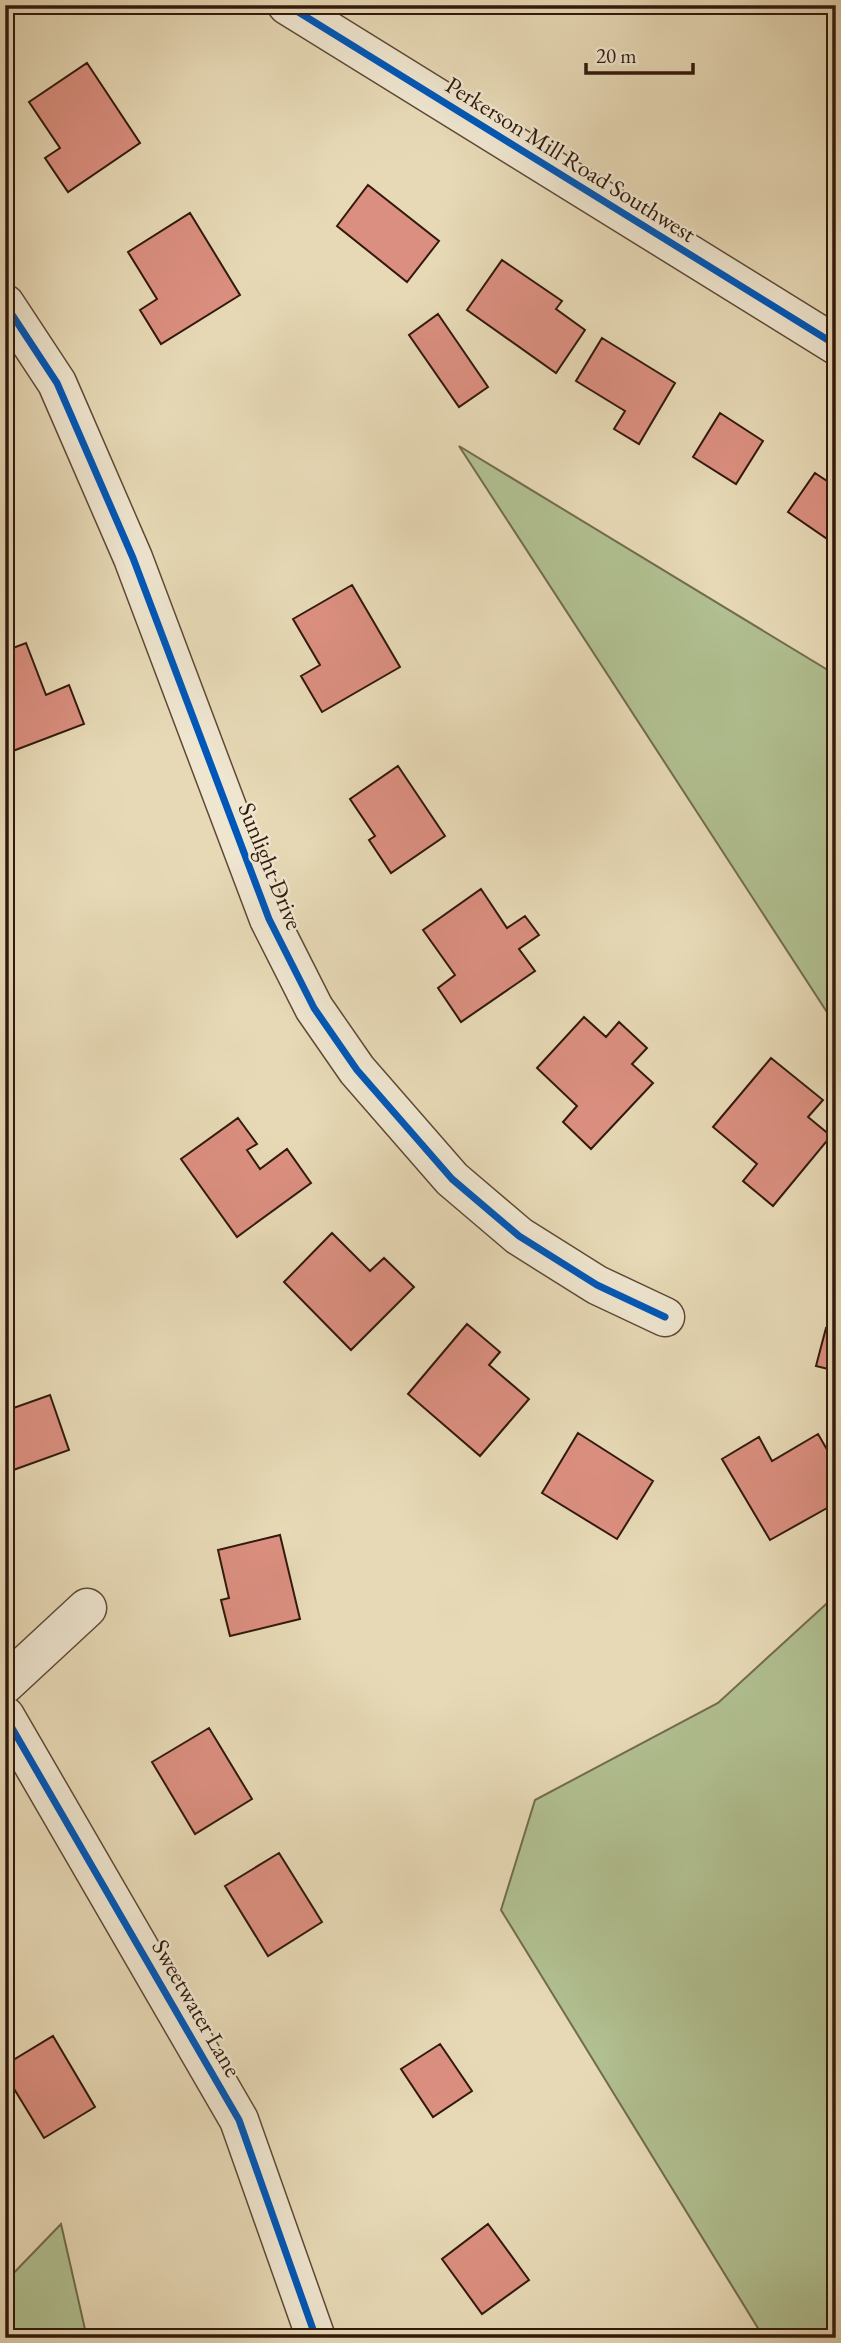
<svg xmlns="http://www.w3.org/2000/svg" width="841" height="2343" font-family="'EB Garamond',serif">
	<rect width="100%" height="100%" fill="#e7d9b6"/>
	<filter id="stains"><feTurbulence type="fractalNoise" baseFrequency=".00286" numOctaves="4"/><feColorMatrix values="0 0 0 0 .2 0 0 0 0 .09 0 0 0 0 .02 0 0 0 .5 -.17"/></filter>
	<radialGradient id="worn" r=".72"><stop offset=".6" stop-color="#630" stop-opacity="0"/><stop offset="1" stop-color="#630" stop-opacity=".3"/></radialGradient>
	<path fill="#b1c091" stroke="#726c4e" stroke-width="2" d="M459 446 836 675V1026Z
		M836 1595V2338H764L501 1910 535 1800 718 1703Z
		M61 2224 87 2338H5V2282Z"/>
	<path fill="#db8f80" stroke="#32190c" stroke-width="2" d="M87 63 140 143 68 192 45 158 60 148 29 102Z
		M368 185 439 241 407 282 337 226Z
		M190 213 240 295 161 344 140 310 157 299 128 252Z
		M502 260 562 301 556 309 585 330 556 373 467 310Z
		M438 314 488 387 459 407 409 335Z
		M602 338 675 383 639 444 614 429 625 411 576 381Z
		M720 413 763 441 736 484 693 457Z
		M815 473 836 487V545L788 512Z
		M352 585 400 667 322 712 301 676 320 665 293 619Z
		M26 643 46 695 69 685 84 724 5 754V651Z
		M398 766 445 836 391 873 369 840 375 836 350 799Z
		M481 889 507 928 525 916 539 935 519 949 535 971 461 1022 438 988 455 975 423 930Z
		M584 1017 606 1037 619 1022 647 1048 632 1064 653 1083 591 1149 563 1122 577 1106 537 1068Z
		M771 1058 823 1100 808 1117 831 1136 773 1206 743 1181 757 1164 713 1127Z
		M238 1118 257 1144 247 1150 260 1169 287 1149 311 1183 237 1237 181 1159Z
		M332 1233 370 1271 384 1258 414 1287 351 1350 284 1282Z
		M467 1324 500 1352 489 1365 529 1399 480 1456 408 1394Z
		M826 1328 836 1331V1371L816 1366Z
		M50 1395 69 1450 5 1473V1411Z
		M578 1433 653 1481 617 1539 542 1493Z
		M818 1434 836 1465V1503L770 1540 722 1459 759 1437 772 1461Z
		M280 1535 300 1619 230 1636 221 1600 229 1598 218 1550Z
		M209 1728 252 1799 195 1834 152 1762Z
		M279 1853 322 1922 268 1956 225 1886Z
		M53 2036 95 2107 44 2138 5 2074V2065Z
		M440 2044 472 2091 433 2117 401 2069Z
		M488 2224 529 2280 482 2314 442 2259Z"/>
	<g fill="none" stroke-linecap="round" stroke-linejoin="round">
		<g stroke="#5f4936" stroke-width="41">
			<path id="minor" d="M287 5 836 345
				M5 304 57 383 133 558 269 919 314 1008 357 1070 452 1179 519 1236 597 1285 665 1317
				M5 1684 87 1608
				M5 1716 239 2120 316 2338"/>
		</g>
		<use href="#minor" stroke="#efe6d0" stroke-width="38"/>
		<g stroke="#efe6d0" stroke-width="11">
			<path id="cycleway" d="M287 5 836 345
				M5 304 57 383 133 558 269 919 314 1008 357 1070 452 1179 519 1236 597 1285 665 1317
				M5 1716 239 2120 316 2338"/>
		</g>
		<use href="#cycleway" stroke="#0057b8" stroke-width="7"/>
	</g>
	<g text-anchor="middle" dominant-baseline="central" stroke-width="5" stroke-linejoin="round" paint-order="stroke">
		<g font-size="24" fill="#32190c" stroke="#efe6d0">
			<text transform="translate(571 159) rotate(32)">Perkerson Mill Road Southwest</text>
			<text transform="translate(271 866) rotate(68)">Sunlight Drive</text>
			<text transform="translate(197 2008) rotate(60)">Sweetwater Lane</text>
		</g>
	</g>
	<rect width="841" height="2343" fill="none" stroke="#e7d9b6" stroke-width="28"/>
	<rect x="7" y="7" width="827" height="2329" fill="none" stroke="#32190c" stroke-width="3.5"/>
	<rect x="14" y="14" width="813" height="2315" fill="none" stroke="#32190c" stroke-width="2"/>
	<path d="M586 63v10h107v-10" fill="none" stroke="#32190c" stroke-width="3.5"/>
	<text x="596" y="63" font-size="21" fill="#32190c" stroke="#efe6d0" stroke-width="5" paint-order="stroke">20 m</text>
	<rect width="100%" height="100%" filter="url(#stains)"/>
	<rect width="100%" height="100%" fill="url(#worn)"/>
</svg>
